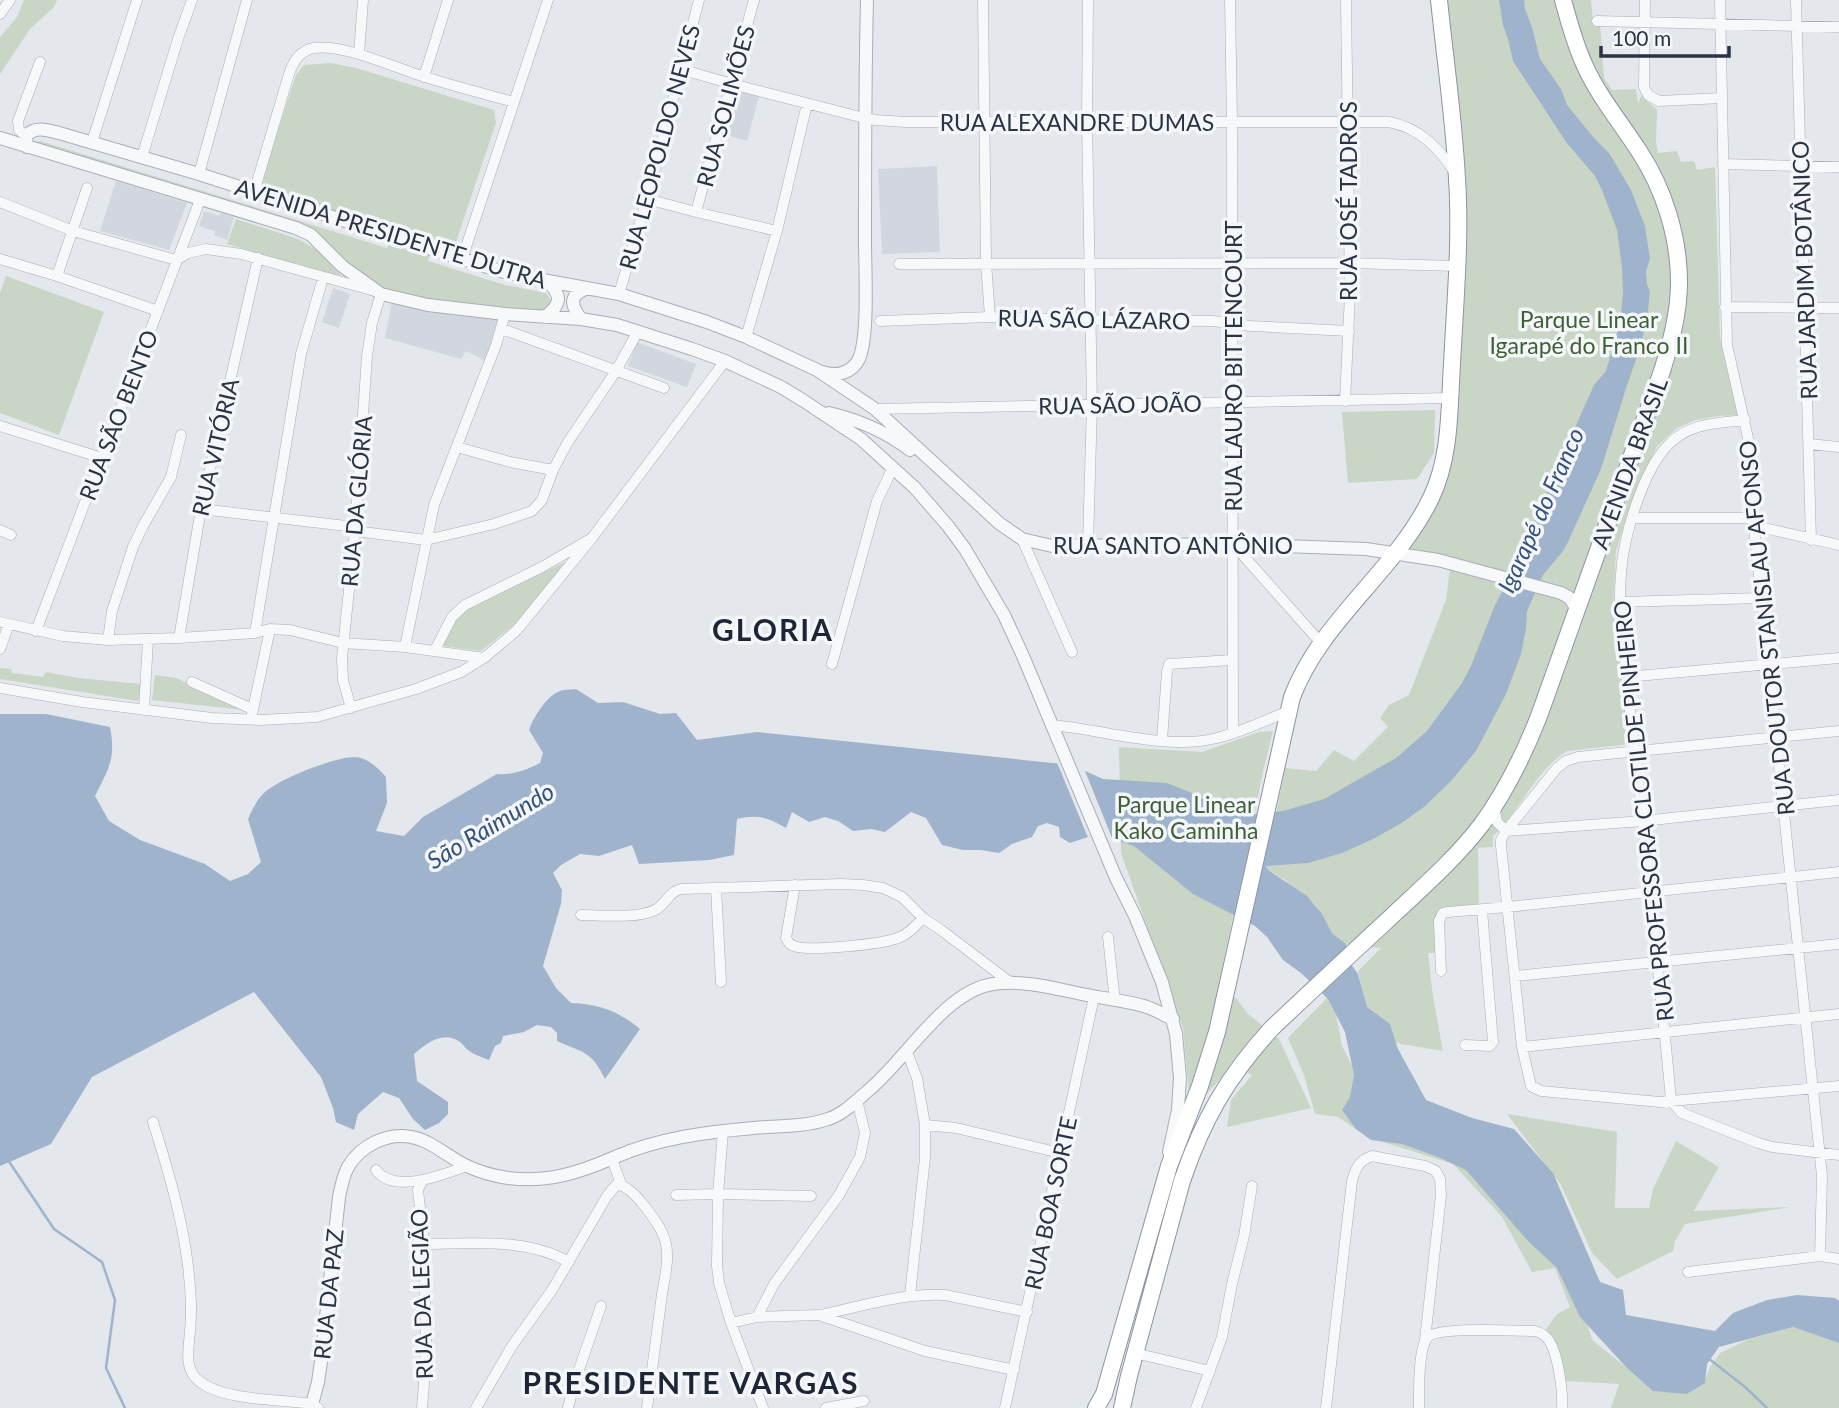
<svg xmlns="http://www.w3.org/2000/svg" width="1839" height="1408" font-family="Lato,sans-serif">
	<rect width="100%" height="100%" fill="#e4e7ec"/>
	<path fill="#d2d6de" d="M733 90 759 96 747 141 719 133Z
		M937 166 940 252 882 254 878 169Z
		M116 181 187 203 169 250 100 231Z
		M204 211 219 216 221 213 234 217 227 240 214 235 215 231 199 226Z
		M333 288 350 294 339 328 322 322Z
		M392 302 500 319 488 362 466 351 461 359 385 338Z
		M637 342 696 364 687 387 628 366Z"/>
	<path fill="#c9d6c5" d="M24 0H57L54 7 30 29 0 74V37L17 17Z
		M1445 0H1591L1593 23H1600L1604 78 1612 90 1636 89 1638 104 1642 94C1645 101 1652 104 1657 110L1656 143 1658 153 1677 151 1681 162 1694 161 1697 170 1715 167 1720 337 1727 369 1733 383 1738 413 1737 415 1719 416 1695 420 1677 428 1657 446 1640 483 1624 525 1616 551 1613 608 1630 744 1567 751C1535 771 1520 811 1493 836V847L1478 848 1479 913 1440 917 1441 953H1428L1433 997 1443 1051 1401 1044 1377 1035 1369 1018 1358 971 1381 948 1346 944 1332 933 1316 906 1285 880 1268 870 1266 866 1285 768 1316 771 1334 750 1354 761 1388 727 1380 718 1389 705 1409 695 1446 600 1451 560 1403 550 1419 531 1456 401Z
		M331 63 356 68 494 110 496 123 452 254 258 191 296 75 304 65Z
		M40 141 387 248 390 240 430 253 428 261 505 285 546 293 552 302 542 315 475 308 379 291 319 235 32 143Z
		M236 219 298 239 317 250 344 279 227 244Z
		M6 276 104 312 59 435 0 413V293Z
		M1435 410 1434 453 1417 479 1348 483 1342 412Z
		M565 562 521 619 481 651 443 646 459 614Z
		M0 668 11 669 12 673 43 677 46 672 78 678 141 684 138 701 0 679Z
		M155 675 176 678 244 710 152 700Z
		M1273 731 1263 772 1218 988 1236 998 1247 1013 1279 1039 1311 1108 1227 1127 1231 1100 1252 1075 1233 1065 1200 1101 1189 1093 1183 1028 1121 853 1119 747 1202 752 1259 732Z
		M1332 993 1342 1046 1372 1105 1465 1134 1571 1268 1592 1340 1626 1367 1687 1393 1704 1383 1710 1367 1720 1353 1747 1340 1793 1327 1839 1343V1408H1611L1619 1384 1566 1381 1545 1331 1556 1315 1570 1307 1555 1268 1532 1272 1502 1217 1453 1164 1367 1137 1338 1117 1315 1114 1304 1075 1288 1038Z
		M1507 1114 1617 1132 1615 1208H1649L1653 1189 1676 1141 1719 1167 1694 1211 1791 1207 1685 1224 1675 1241 1673 1251 1617 1279 1592 1253 1561 1185Z"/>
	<path fill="#9fb4cc" d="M1499 0H1524L1525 9 1532 27 1540 59 1561 89 1567 105 1594 138 1609 153 1631 190 1645 226 1650 259 1646 271 1647 285 1650 291 1647 321 1637 357 1627 385 1601 469 1568 542 1563 551 1543 575 1527 611 1526 629 1521 654 1506 694 1476 751 1451 781 1424 807 1400 824 1371 840 1342 853 1308 863 1266 866 1268 870 1307 896 1322 914 1332 933 1346 944 1351 964 1358 974 1367 1007 1390 1024 1398 1049 1426 1100 1472 1118 1514 1129 1553 1173 1600 1282 1623 1290 1626 1315 1715 1331 1733 1313 1767 1300 1797 1295 1835 1298 1839 1301V1343L1793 1327 1719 1347 1707 1364 1705 1383 1687 1394 1653 1391 1626 1367 1580 1317 1557 1268 1528 1241 1466 1170 1438 1157 1402 1144 1371 1140 1356 1129 1342 1110 1350 1097 1354 1075 1345 1032 1328 999 1301 973 1283 960 1267 937 1255 926 1193 894 1134 846 1097 834 1070 843 1060 837 1059 827 1047 823 1038 826 1032 837 1012 844 999 853 981 850H963L942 845 926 818 911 812 885 832 871 829 853 831 838 821 825 817 809 822 792 812 786 828C767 817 758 814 737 819L734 855 709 860 639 864 632 845 599 856 580 854 561 865 553 873 562 890 561 904 543 966 556 988 571 1003C599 1004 618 1011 640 1029L605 1079C591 1050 583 1053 557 1041V1033L551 1027 537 1025 524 1032 503 1036 501 1043 495 1046 489 1060C482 1057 474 1055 468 1050 465 1048 463 1044 460 1042 443 1030 427 1043 414 1054L417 1081 448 1102V1114L439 1123 425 1130 413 1119 399 1098 383 1092 358 1114 354 1130 336 1122 333 1108 321 1077 254 992 92 1077 51 1144 0 1166V714H46L110 727C116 759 109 768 95 796L109 821 140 840 205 864 230 881 248 874 261 862 248 819C252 811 256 801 262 795 275 780 335 757 354 757 367 757 378 768 386 777L387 803 376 831 404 836 423 817 497 774C513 775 526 770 540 763L543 753 529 730C533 718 546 697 558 692 562 689 571 690 576 689L598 703 623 702 660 714 676 713 697 740 757 732 1072 765 1103 779 1167 783 1197 795 1217 808 1235 814 1247 815 1283 811 1324 799 1396 758 1427 731 1462 683 1471 666 1495 605 1522 553 1546 493 1568 451 1573 432 1594 385 1606 371 1620 322 1623 294 1622 268 1617 230 1602 190 1595 176 1566 142 1513 61 1508 39 1503 25Z"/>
	<path fill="#e4e7ec" d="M1056 760 1073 761 1083 766 1114 843 1097 837 1089 840Z"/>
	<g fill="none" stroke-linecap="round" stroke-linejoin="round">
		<path stroke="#9fb4cc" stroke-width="2.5" d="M8 1160 54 1229 102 1262 115 1300 106 1368 125 1408
			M1708 1358 1745 1387 1767 1408"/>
		<g stroke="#a9aeb7" stroke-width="11">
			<path id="minor" d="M983 0 986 263 990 317
				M1088 0 1087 121 1092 404 1088 545
				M1230 0 1232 122 1233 733
				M1645 0 1644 87 1648 95 1659 101 1722 98
				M1720 0 1727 345 1748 438 1753 518 1822 1176 1820 1256
				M1796 0 1811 540
				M0 14 10 0
				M1597 21 1839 27
				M359 54 363 0
				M680 69 732 84 864 118 875 120 906 122H1389C1420 128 1439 148 1455 173
				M424 77 448 0
				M26 136 19 130 18 121 40 62
				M92 142 137 0
				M142 157 178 39 192 0
				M1723 164 1839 167
				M199 174 247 0
				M254 192 289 74C293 62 300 50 314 48 345 44 395 68 425 77 454 86 484 94 514 102
				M647 199 696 212 777 231
				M0 202 73 231 176 260 188 253 206 249 241 254 375 291
				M696 212 754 0
				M0 259 57 276 158 311
				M462 259 548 0
				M899 264 1348 263 1456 266
				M57 276 87 188
				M619 294 647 199 699 0
				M1725 307 1839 308
				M880 321 990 317 1091 320 1213 321 1251 326 1349 331
				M502 329 664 388
				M746 337 777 231 807 104
				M1345 401 1350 294 1346 0
				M875 409 1450 398
				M1745 420C1716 423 1688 423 1667 446 1642 473 1623 538 1621 574 1618 606 1622 638 1626 669 1630 713 1635 757 1641 801 1646 841 1649 882 1653 922 1659 982 1666 1041 1671 1101L1682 1113 1758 1143 1772 1147 1839 1155
				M0 426 102 458
				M1809 444 1839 447
				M457 447 510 462 553 470
				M201 509 355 527
				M1633 518H1753
				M1755 526 1839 545
				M0 530 11 535
				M355 531 426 540 494 524 532 511 542 500 553 470 568 442 616 371 638 331
				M1022 539 1072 652
				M1233 544 1321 643
				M1620 602 1761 598
				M0 622 63 636 108 640 179 638 255 633 270 629 290 630 343 643 405 647 484 658
				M36 631 200 200
				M255 633 301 354 323 278
				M179 638 201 509 258 258
				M108 640 112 611 133 547 143 526 171 477 181 435
				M405 647 434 505 496 345 505 314
				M0 649 9 624
				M435 650 452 617 465 605 542 567 592 538 725 361
				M832 664 877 501 893 467
				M1626 677 1839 658
				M192 682 252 709
				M0 688 82 702 212 718 261 720 317 717 416 689 461 672 484 658 517 630 592 538
				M351 708 343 680 342 658 355 531 367 356 372 323 381 294
				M144 710 148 640
				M251 719 270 629
				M1051 725C1102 729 1166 751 1217 738 1241 732 1265 721 1288 711
				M1162 740 1167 672 1169 664 1232 660
				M1494 806 1497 822 1506 831 1501 840V846L1522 1047 1531 1086 1541 1091 1660 1102 1839 1086
				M1506 831 1557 768 1566 761 1578 757 1839 731
				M1506 831 1643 821 1839 800
				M795 885 786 938C789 943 789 944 794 946 808 952 882 944 898 938 909 934 915 926 923 918
				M716 888 721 982
				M581 915C602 915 637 919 655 910 667 904 668 892 681 889L841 884 863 885 883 888 902 897 923 918 941 930 1011 983
				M1108 937 1115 1001
				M1441 971 1439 921 1443 913 1448 912 1508 907 1839 872
				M1515 976 1839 944
				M1465 1045 1490 1046 1493 1042 1482 910
				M1522 1047 1839 1014
				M907 1052 917 1078 925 1125V1158L910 1295
				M153 1122C172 1182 189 1241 191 1304 191 1313 191 1322 190 1331 189 1348 183 1368 199 1381 223 1401 281 1399 312 1404L318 1408
				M925 1125 956 1128 1060 1153
				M723 1131 718 1194 717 1266 719 1283 731 1323 763 1408
				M612 1159 621 1184
				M376 1170C394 1195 444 1174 467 1166
				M676 1195 718 1194 811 1196
				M424 1244C471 1244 526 1237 569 1262
				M1688 1272 1820 1256 1839 1259
				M821 1315C862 1306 902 1293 945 1295L1027 1312
				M757 1317 774 1284 839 1195 860 1157 865 1133 857 1100
				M731 1323 757 1317 819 1315 925 1351 1014 1370
				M1135 1353 1210 1371
				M422 1408 426 1360V1338L424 1244 418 1190 422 1181
				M476 1408 512 1346 552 1290 607 1196 616 1185C627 1185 635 1195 642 1203 651 1214 661 1227 665 1240 670 1256 665 1277 662 1294 657 1332 652 1370 647 1408
				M568 1408 575 1381 601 1306
				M826 1408 864 1401
				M1005 1408 1094 997
				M1196 1408 1222 1337 1232 1284 1244 1236 1252 1186
				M1326 1408 1352 1181C1356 1168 1358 1161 1372 1156L1425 1166 1436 1171 1440 1179 1441 1195 1425 1340
				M1419 1408C1419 1392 1418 1350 1427 1338 1435 1326 1517 1331 1535 1331 1539 1332 1542 1333 1545 1336 1558 1347 1563 1392 1562 1408"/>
		</g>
		<g stroke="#a9aeb7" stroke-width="14">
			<path id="tertiary" d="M0 138 296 228 311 235 342 266 381 294 428 305 505 314 581 319 617 325 692 349 725 361 781 387 804 401 861 439 915 488 948 526 965 549 1004 615 1023 656 1116 878 1135 916 1162 982 1176 1034 1180 1078 1178 1110 1169 1152
				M27 147 26 136C35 126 47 130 59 133L199 174 500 271 521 276 619 294 707 322 746 337 817 370 875 409 999 523 1022 539 1052 546 1233 544 1366 549 1438 560 1561 593 1570 598 1577 610
				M545 317C562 304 562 295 547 281
				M581 319C570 304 569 296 587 288
				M823 372C836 377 852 373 859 359 869 335 865 269 865 241 865 161 865 80 867 0
				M829 413C859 420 885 431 910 450
				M311 1408 318 1382 322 1355 339 1197C341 1187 343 1176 348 1167 360 1146 387 1132 411 1137 431 1140 449 1158 467 1166 479 1172 495 1176 508 1178 547 1183 579 1173 615 1157 659 1138 706 1132 754 1128 778 1126 805 1127 828 1119 844 1114 857 1100 870 1089 906 1059 945 991 993 984 1022 980 1049 987 1077 993 1099 998 1123 1000 1144 1006 1154 1009 1164 1015 1173 1019"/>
		</g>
		<g stroke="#8b94a3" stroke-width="18">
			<path id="trunk" d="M1096 1408 1104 1394 1169 1166 1200 1086 1217 1032 1292 697C1321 620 1395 572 1431 498 1451 456 1449 410 1452 364 1455 303 1461 240 1457 179 1454 119 1445 59 1439 0
				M1122 1408 1129 1376 1182 1181C1203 1119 1228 1076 1272 1028 1312 990 1352 953 1393 915 1424 886 1456 858 1482 824 1506 791 1524 754 1539 716L1662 371C1671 342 1679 313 1679 282 1679 237 1664 189 1639 151 1621 123 1599 97 1585 66 1575 45 1569 22 1563 0"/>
		</g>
		<use href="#minor" stroke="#f7f8fa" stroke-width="10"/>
		<use href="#tertiary" stroke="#f7f8fa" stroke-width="12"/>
		<use href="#trunk" stroke="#fff" stroke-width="16"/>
	</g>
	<g text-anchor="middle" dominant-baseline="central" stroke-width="7" stroke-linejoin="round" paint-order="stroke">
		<g font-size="23" fill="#2b3445" stroke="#f4f6f9">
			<text transform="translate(725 106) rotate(-75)">RUA SOLIMÕES</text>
			<text x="1077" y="122">RUA ALEXANDRE DUMAS</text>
			<text transform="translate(659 147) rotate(-75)">RUA LEOPOLDO NEVES</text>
			<text transform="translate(1348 201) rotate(-90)">RUA JOSÉ TADROS</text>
			<text transform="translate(391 233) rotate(17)">AVENIDA PRESIDENTE DUTRA</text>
			<text transform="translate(1804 270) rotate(-92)">RUA JARDIM BOTÂNICO</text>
			<text transform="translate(1094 319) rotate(1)">RUA SÃO LÁZARO</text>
			<text transform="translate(1233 366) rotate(-90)">RUA LAURO BITTENCOURT</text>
			<text transform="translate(1120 404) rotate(-1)">RUA SÃO JOÃO</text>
			<text transform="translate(118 415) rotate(-69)">RUA SÃO BENTO</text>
			<text transform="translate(215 447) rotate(-77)">RUA VITÓRIA</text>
			<text transform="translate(1629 463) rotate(-70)">AVENIDA BRASIL</text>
			<text transform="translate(356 501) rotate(-85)">RUA DA GLÓRIA</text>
			<text x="1173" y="545">RUA SANTO ANTÔNIO</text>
			<text transform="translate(1766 628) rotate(-96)">RUA DOUTOR STANISLAU AFONSO</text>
			<text transform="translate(1643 811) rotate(-96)">RUA PROFESSORA CLOTILDE PINHEIRO</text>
			<text transform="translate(1050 1203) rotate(-78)">RUA BOA SORTE</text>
			<text transform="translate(328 1294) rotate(-84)">RUA DA PAZ</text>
			<text transform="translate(421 1294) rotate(-92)">RUA DA LEGIÃO</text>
		</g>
		<g font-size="23" fill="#3f6138" stroke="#f4f6f9">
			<text x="1589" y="319">Parque Linear<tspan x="1589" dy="26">Igarapé do Franco II</tspan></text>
			<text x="1186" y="804">Parque Linear<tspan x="1186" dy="26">Kako Caminha</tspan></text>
		</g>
		<g font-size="24" font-style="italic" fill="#34527a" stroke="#f4f6f9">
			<text transform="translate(1540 510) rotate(-66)">Igarapé do Franco</text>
			<text transform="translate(490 825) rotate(-31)">São Raimundo</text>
		</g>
		<g font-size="30" font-weight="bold" letter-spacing="2" fill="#1d2536" stroke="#f4f6f9">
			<text x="773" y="629">GLORIA</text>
			<text x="691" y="1382">PRESIDENTE VARGAS</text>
		</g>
	</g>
	<path d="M1601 46v10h128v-10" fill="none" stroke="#2b3445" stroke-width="3.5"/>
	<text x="1612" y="46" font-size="21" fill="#2b3445" stroke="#f4f6f9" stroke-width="5" paint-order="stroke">100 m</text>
</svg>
